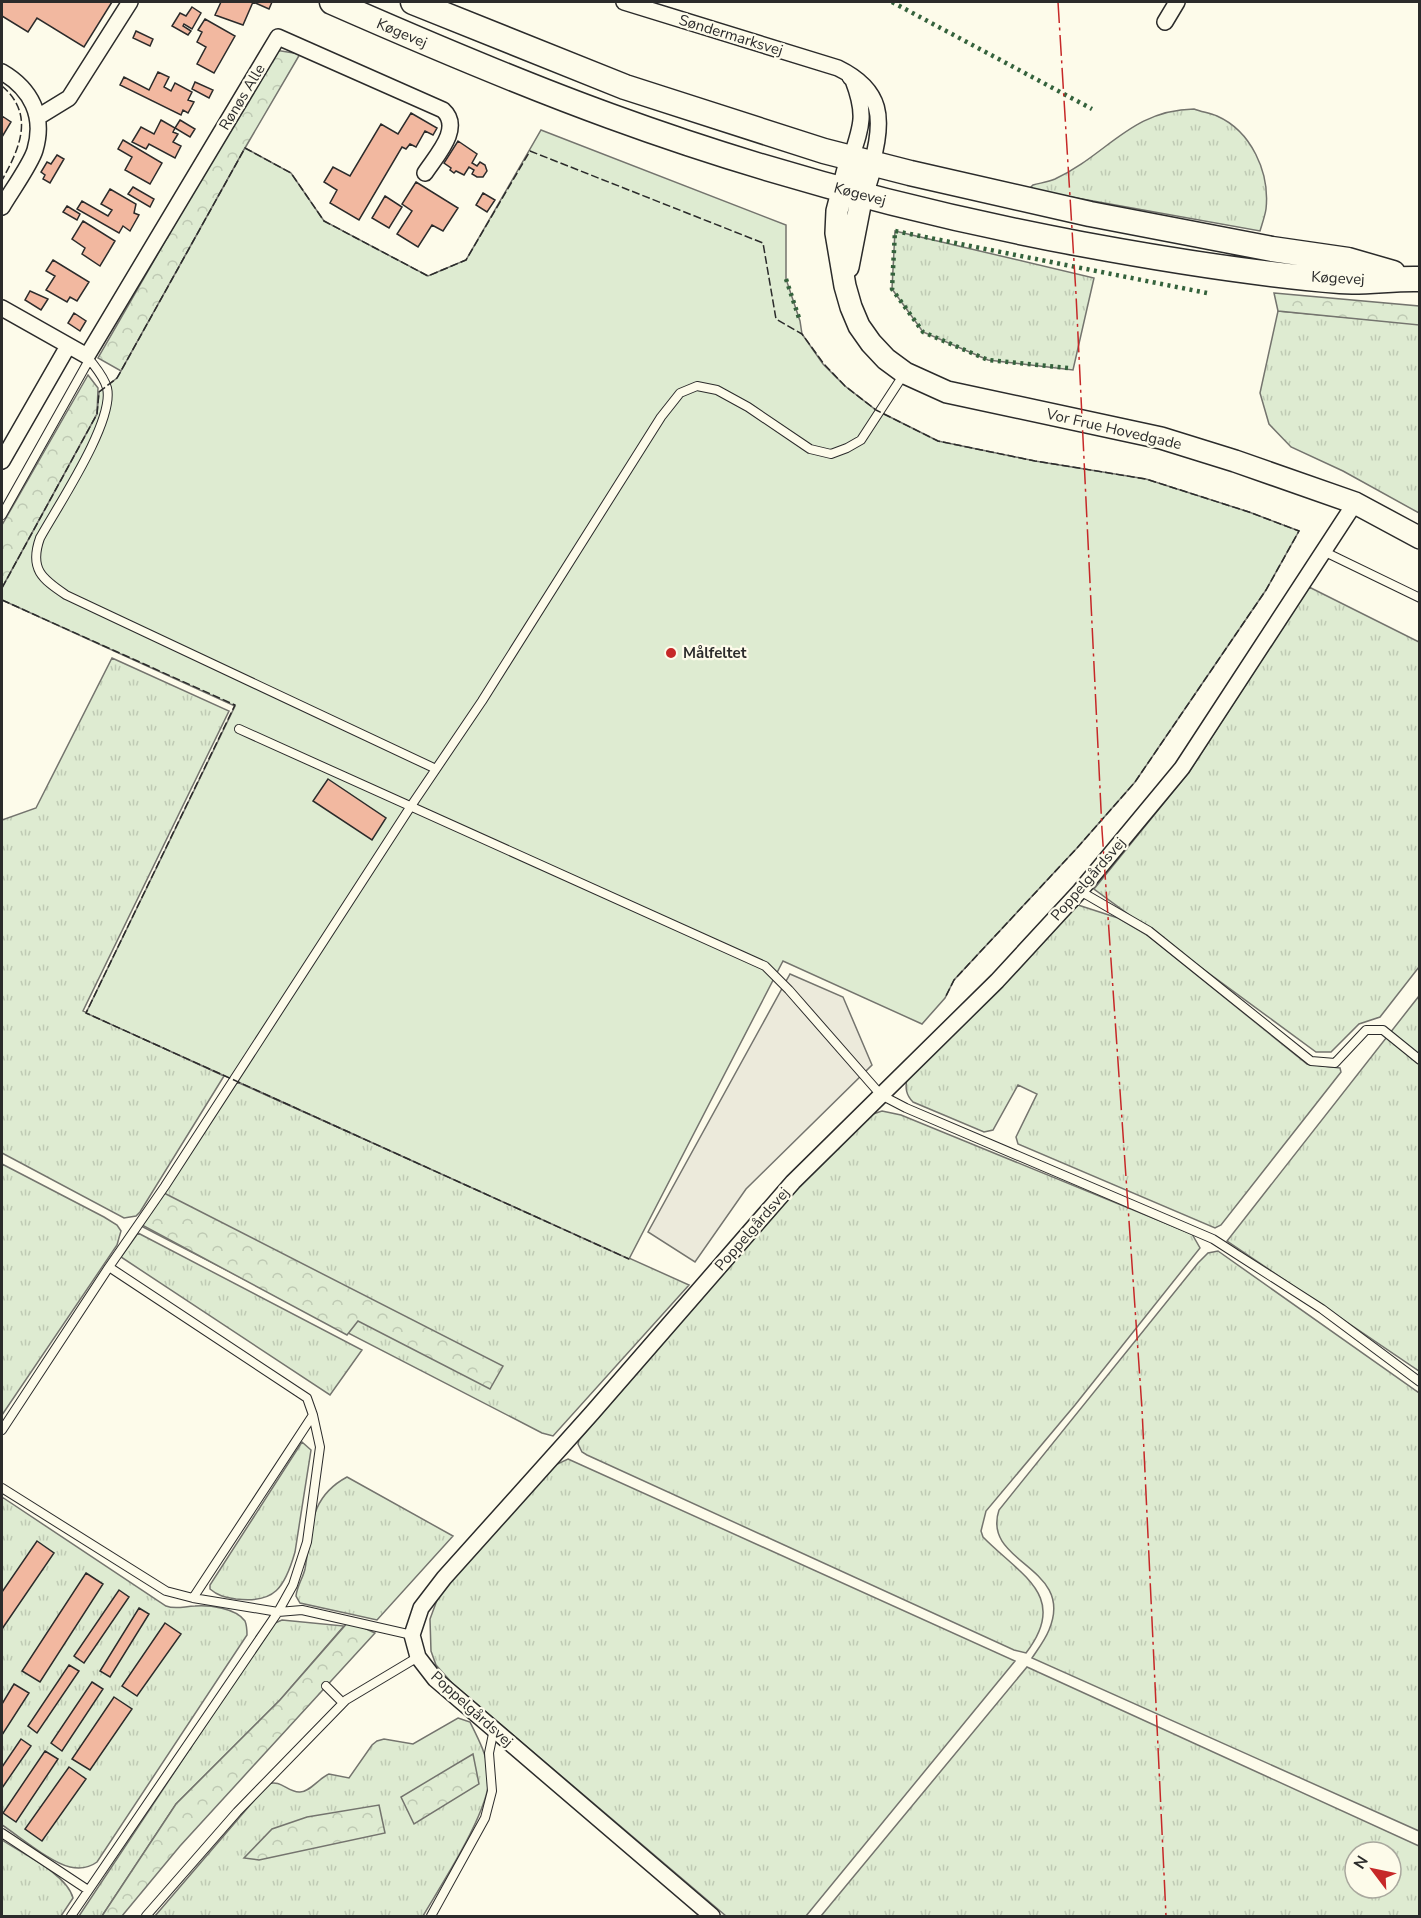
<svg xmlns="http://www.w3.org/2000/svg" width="1421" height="1918" font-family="'Nunito Sans',sans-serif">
	<defs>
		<pattern id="grass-tufts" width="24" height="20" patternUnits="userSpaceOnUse" patternTransform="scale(1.5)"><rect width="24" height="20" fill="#deebd1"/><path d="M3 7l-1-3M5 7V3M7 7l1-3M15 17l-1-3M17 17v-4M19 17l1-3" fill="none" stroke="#bfcab4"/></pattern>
		<pattern id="forest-crowns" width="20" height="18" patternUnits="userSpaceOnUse" patternTransform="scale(1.5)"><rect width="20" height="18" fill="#deebd1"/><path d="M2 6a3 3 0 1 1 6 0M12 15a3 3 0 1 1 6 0" fill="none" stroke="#bfcab4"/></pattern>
	</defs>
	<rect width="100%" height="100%" fill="#fdfbea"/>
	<path fill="url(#grass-tufts)" stroke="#74746e" stroke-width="1.5" fill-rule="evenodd" d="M1194 109C1202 112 1210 113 1217 116 1251 131 1270 172 1266 209 1265 216 1262 224 1260 231L1032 190 1031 187 1033 185C1040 183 1048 182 1055 179 1107 155 1131 110 1194 109Z
		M895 231 1094 278 1073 370 988 360 923 332 892 289Z
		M1278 311 1419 324V513L1343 471 1291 447 1269 424 1260 393Z
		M1309 587 1419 642V967L1380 1017 1359 1024 1331 1052H1316L1094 889 1189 772Z
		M112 658 229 711 83 1011 224 1076 140 1212 136 1216 124 1218 2 1153V820L36 808Z
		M1078 905 1118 918 1147 935 1307 1064 1340 1068 1341 1072 1221 1225 1215 1228 1018 1144 1016 1137 1037 1094 1018 1085 993 1130 984 1132 913 1102C906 1095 905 1088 907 1078Z
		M1419 996V1371L1227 1241Z
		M237 1082 689 1285 553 1436 542 1433 141 1226Z
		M882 1111 901 1115 1192 1234 1200 1248 1075 1405 986 1511 981 1531 983 1537C1020 1575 1070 1596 1026 1653L1014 1650 587 1455 582 1452 578 1444 579 1440 823 1158 870 1115Z
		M2 1164 104 1217 117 1225 121 1231 117 1245 2 1415Z
		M138 1233 362 1350 330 1395 121 1257Z
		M1218 1251 1419 1393V1831L1032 1658C1038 1649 1045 1640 1049 1630 1076 1566 981 1564 999 1510L1198 1263 1208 1253Z
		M302 1442 311 1450 295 1552C285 1587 275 1604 236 1599 225 1597 218 1596 210 1589V1585Z
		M568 1459 1015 1661 806 1916H726L452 1683 436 1665 431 1651 430 1619 440 1592 555 1465Z
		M347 1477 453 1536 377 1620 300 1603 296 1596C297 1586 303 1578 305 1569 312 1530 308 1498 347 1477Z
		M2 1497 166 1606C176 1610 185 1606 195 1606 209 1605 236 1608 245 1621 247 1626 247 1630 247 1635L97 1862C89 1868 80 1869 70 1867 51 1863 19 1836 2 1825Z
		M282 1620 344 1626 280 1700 176 1804 102 1916H79L270 1628 275 1623Z
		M1027 1667 1419 1846V1916H821ZM1355 1852H1391V1888H1355Z
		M458 1718 470 1722C478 1738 487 1755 489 1774 492 1808 441 1885 423 1916H155L268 1784C281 1779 288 1793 300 1792 310 1792 319 1778 329 1774L349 1778 372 1745 377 1741 384 1739 413 1744Z
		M2 1840C21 1853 67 1874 73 1898L61 1916H2Z"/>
	<path fill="url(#forest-crowns)" stroke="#74746e" stroke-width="1.5" d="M275 50 300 54 245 148 121 371 98 358Z
		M1274 293 1419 306V325L1278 311Z
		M88 375 98 388 97 414 2 588V525Z
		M164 1193 503 1366 490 1389 358 1321 347 1335 142 1225Z
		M349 1621 375 1633 180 1846 122 1916H102L176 1804 280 1700Z
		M473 1754 479 1784 414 1824 401 1797Z
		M379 1805 385 1833 259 1860 244 1858 272 1829 307 1817Z"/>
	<path fill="#deebd1" stroke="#74746e" stroke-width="1.5" d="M541 130 786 225V279L800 321 802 334 823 364 845 386 876 410 938 441 1035 461 1146 479 1249 512 1299 531 1266 590 1135 782 1077 848 954 980 945 998 922 1024 783 961 629 1259 86 1013 235 706 2 600V588L97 414 99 392 117 378 121 371 245 148 291 173 324 221 428 276 466 260Z"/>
	<path fill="#eceadb" stroke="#74746e" stroke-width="1.5" d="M790 974 843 997 872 1065 746 1189 695 1262 648 1232Z"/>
	<path fill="#f2b8a0" stroke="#2b2b2b" stroke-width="1.5" d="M2 2H112L84 47 37 18 28 32 2 16Z
		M221 2H272L269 9 253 2 243 25 215 15Z
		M192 7 201 13 192 29 184 24 183 26 191 31 188 35 172 26 180 13 186 16Z
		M205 19 235 36 214 73 197 64 206 47 197 42 202 32 198 30Z
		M136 31 153 39 150 46 133 38Z
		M158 72 169 77 164 87 171 91 175 83 192 92 188 100 194 102 188 113 183 110 181 115 120 85 124 77 149 90Z
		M195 82 213 90 209 98 192 89Z
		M411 113 437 128 433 135 425 131 416 147 410 144 406 149 402 147 359 220 330 203 337 190 324 182 333 167 350 176 381 124 398 134Z
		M2 116 11 122 2 137Z
		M161 120 175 128 173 132 178 134 173 142 181 146 175 158 149 144 146 149 132 142 141 127 154 134Z
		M180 120 195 129 190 137 175 128Z
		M123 140 162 163 150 184 125 170 132 157 118 149Z
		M458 141 477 154 472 163 477 166 480 162 485 165 487 171 483 177H477L472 174 474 170 469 167 464 175 456 171 454 173 450 170 451 168 444 163Z
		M57 155 64 159 50 183 43 179 45 175 41 172 47 162 51 164Z
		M416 182 458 208 443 231 432 225 418 247 397 234 412 211 402 204Z
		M133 187 154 199 150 207 128 194Z
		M110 189 136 204 134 213 139 215 130 231 123 226 119 233 77 209 82 201 108 216 112 210 101 204Z
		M483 193 495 200 487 212 476 205Z
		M385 196 402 207 389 228 372 218Z
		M67 206 80 214 77 220 63 212Z
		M83 221 115 241 100 266 82 254 85 248 72 239Z
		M53 260 89 282 77 301 70 297 67 302 46 290 55 276 46 271Z
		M30 291 48 299 41 310 25 300Z
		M74 313 86 321 80 331 68 323Z
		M328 779 386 818 372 840 313 801Z
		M37 1541 54 1553 2 1629V1592Z
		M86 1573 103 1584 40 1682 22 1671Z
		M119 1590 129 1597 84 1663 74 1656Z
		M139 1608 149 1614 110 1677 100 1671Z
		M165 1623 181 1634 137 1696 122 1686Z
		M69 1665 79 1671 37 1733 28 1726Z
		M92 1682 103 1689 62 1751 51 1743Z
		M14 1684 29 1693 2 1735V1704Z
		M114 1697 132 1709 90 1770 72 1759Z
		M21 1739 31 1746 2 1788V1767Z
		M45 1751 58 1759 16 1822 3 1813Z
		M69 1767 86 1779 42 1841 25 1829Z"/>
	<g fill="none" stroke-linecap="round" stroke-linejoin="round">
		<g stroke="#2b2b2b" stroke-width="10">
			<path id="lane" d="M87 356C94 366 104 376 107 388 115 421 57 507 40 538 29 569 42 579 66 595L436 769
				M2 515 89 360
				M1323 551 1420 598
				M239 729 765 966 789 990 881 1095 906 1108 1213 1239 1322 1309 1420 1382
				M1080 891 1149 931 1311 1061 1335 1063 1366 1030H1383L1420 1060
				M109 1267 307 1398 313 1415 193 1598
				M2 1430 109 1267 165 1186 411 806 482 701 661 417 680 393 697 386 717 390 748 407 810 449 831 454 847 448 861 440 904 374
				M2 1488 166 1591 193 1598 278 1612 302 1610 412 1635
				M326 1686 343 1703
				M2 1833 88 1890
				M71 1916 278 1612 293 1585 307 1542 320 1447 313 1415
				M146 1916 237 1812 346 1700 418 1657
				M431 1916 485 1818 492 1791 489 1753 494 1729"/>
		</g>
		<g stroke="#2b2b2b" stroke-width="18">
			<path id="street" d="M624 2 838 68C883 90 884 119 872 163
				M1165 22 1177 2
				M2 72C31 89 45 116 35 150 31 164 10 193 2 207
				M850 77 853 80C866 114 862 125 851 158
				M38 117 69 98 130 2
				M2 308 87 356 278 37 443 110C463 128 436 156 425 173
				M2 461 68 346
				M712 1916 435 1679 418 1657 412 1635 421 1608 444 1578 592 1413 793 1182 997 981 1080 891 1182 768 1355 503"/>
		</g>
		<g stroke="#2b2b2b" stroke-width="24">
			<path id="secondary" d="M851 158 837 211 836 233 845 286 851 307 859 326 871 343 886 359 905 373 947 392 1161 438 1235 461 1355 503 1420 538
				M848 267 862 195 872 163"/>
		</g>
		<g stroke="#2b2b2b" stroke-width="27">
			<path id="primary" d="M332 2C423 42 516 82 610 116 763 172 921 214 1081 244 1167 260 1253 274 1340 281 1366 283 1393 278 1420 279
				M413 2 625 87 824 151 910 173 1090 214 1272 249 1348 260 1393 273"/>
		</g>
		<use href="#lane" stroke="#fdfbea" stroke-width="8"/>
		<use href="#street" stroke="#fdfbea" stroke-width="15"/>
		<use href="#secondary" stroke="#fdfbea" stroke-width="21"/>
		<use href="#primary" stroke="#fdfbea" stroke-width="24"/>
		<path stroke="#34623c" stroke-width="4.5" stroke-dasharray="3 4.5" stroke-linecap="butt" d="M892 2 1092 109
			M786 279 800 321
			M1068 368 988 360 923 332 892 289 895 231 1207 293"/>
		<path stroke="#2b2b2b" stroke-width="1.5" stroke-dasharray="8 3" stroke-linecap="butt" d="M2 86C35 114 20 148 2 180
			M2 588 97 414 99 392 117 378 121 371 245 148 291 173 324 221 428 276 466 260 530 151 763 243 776 319 802 334 824 364 845 386 876 410 938 441 1035 461 1146 479 1249 512 1299 531 1266 590 1135 782 1077 848 954 980 945 998
			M2 600 235 705 86 1013 629 1259"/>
		<path stroke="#c62828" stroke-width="1.5" stroke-dasharray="21 4.5 3 4.5" stroke-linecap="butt" d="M1058 2 1076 294 1102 830 1142 1409 1166 1916"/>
	</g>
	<circle fill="#c62828" stroke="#fdfbea" stroke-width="2" cx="671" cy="653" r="6"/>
	<g text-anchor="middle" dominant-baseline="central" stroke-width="4.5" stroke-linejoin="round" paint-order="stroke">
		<g font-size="15" fill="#2b2b2b" stroke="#fdfbea">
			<text transform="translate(402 33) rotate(23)">Køgevej</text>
			<text transform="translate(731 35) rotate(17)">Søndermarksvej</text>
			<text transform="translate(242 97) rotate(-59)">Rønøs Alle</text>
			<text transform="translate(860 194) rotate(15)">Køgevej</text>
			<text transform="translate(1338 278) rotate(3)">Køgevej</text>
			<text transform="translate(1114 429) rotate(13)">Vor Frue Hovedgade</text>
			<text transform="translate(1088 879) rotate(-49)">Poppelgårdsvej</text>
			<text transform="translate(752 1229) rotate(-49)">Poppelgårdsvej</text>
			<text transform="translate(472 1709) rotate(42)">Poppelgårdsvej</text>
		</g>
		<g font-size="15" font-weight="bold" fill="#2b2b2b" stroke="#fdfbea" text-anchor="start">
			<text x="683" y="653">Målfeltet</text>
		</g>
	</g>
	<rect width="1421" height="1918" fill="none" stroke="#2b2b2b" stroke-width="6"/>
	<g transform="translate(1373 1870) rotate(302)"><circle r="28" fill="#fdfbea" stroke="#a9a89e" stroke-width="1.5"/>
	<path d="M0-4.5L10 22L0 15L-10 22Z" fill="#c62828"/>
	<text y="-9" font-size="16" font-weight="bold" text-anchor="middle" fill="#2b2b2b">N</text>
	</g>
</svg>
